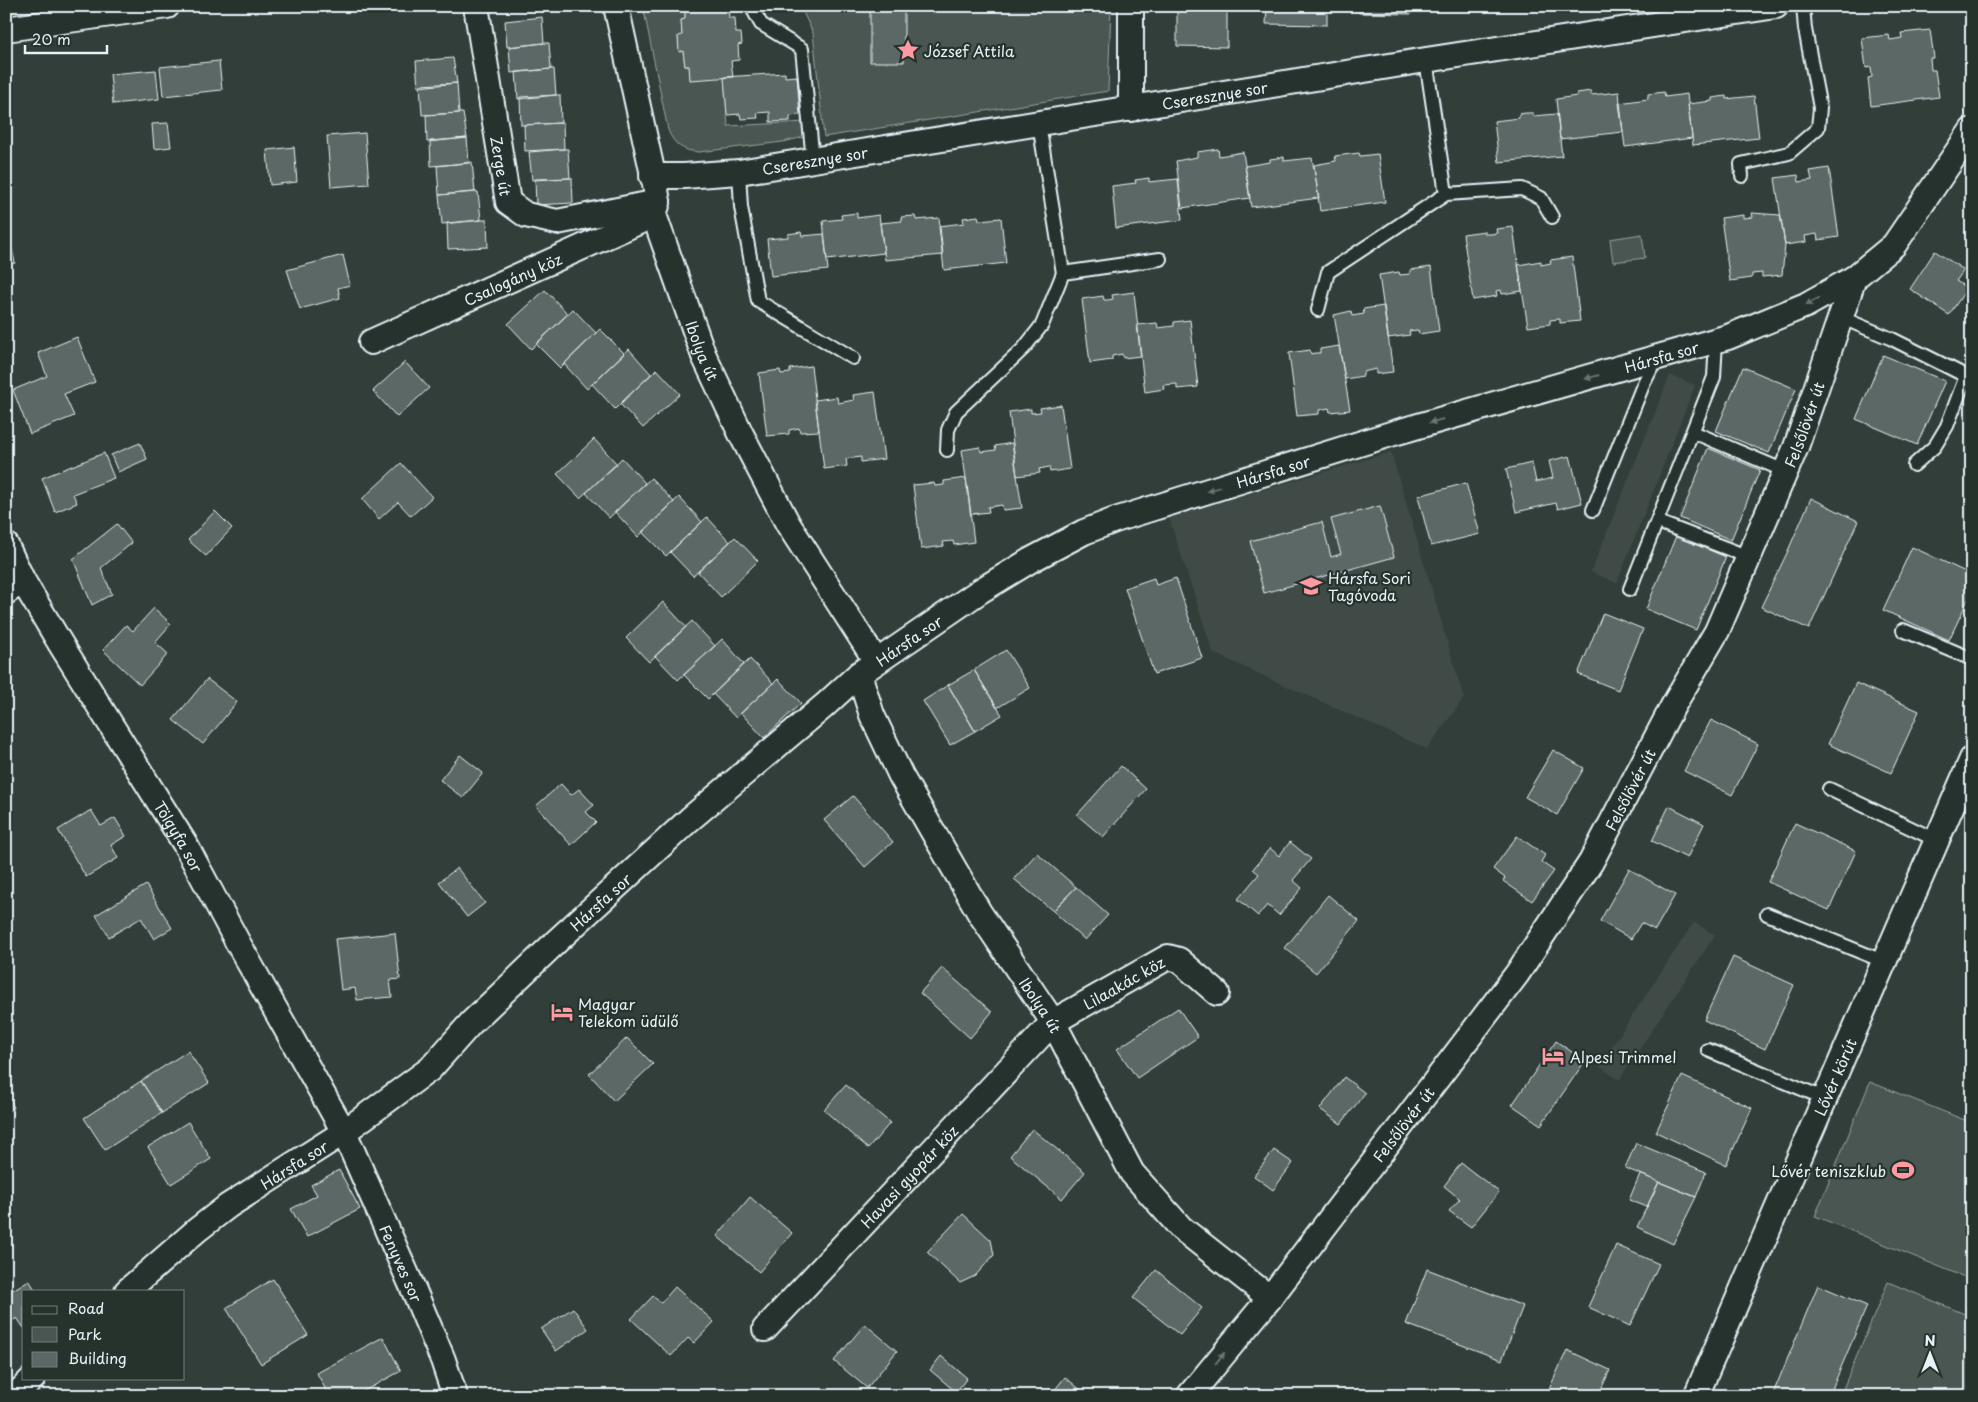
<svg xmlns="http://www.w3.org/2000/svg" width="1978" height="1402" font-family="'Playpen Sans',sans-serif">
	<rect width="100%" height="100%" fill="#323e39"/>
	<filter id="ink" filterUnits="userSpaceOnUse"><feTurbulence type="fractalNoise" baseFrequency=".02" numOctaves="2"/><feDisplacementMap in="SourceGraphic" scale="10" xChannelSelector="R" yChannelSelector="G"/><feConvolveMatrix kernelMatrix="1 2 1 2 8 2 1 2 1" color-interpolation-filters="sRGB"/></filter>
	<g filter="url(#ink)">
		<path fill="#3f4b46" d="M1670 375 1695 385 1617 583 1591 572Z
			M1391 452 1464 698 1427 749 1213 653 1169 518Z
			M1694 922 1715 935 1619 1080 1599 1066Z"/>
		<path fill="#495651" stroke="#98a4a4" d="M643 6H685V19L681 20 682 35 678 36 679 51H683L685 66 724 77 728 126 807 122 808 136 783 142 699 152C683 151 674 145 668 130Z
			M797 6H1111L1108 91 824 137 813 33 802 10Z
			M1642 234 1645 258 1613 262 1610 239Z
			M1870 1082 1972 1123V1280L1815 1216Z
			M1888 1282 1972 1317V1396H1840Z"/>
		<path fill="#5c6865" stroke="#e8f1f8" d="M685 6H728L729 18H735L736 33H741L742 44 738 45 739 60 731 61 733 77 690 80 689 66H685L683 51 679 52 678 36 682 35 681 20 685 19Z
			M870 6H904V62H870Z
			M1177 6H1227V47L1177 46Z
			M1267 6H1327V25L1266 24Z
			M1359 6H1411V14L1359 13Z
			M1454 6H1500V9L1454 8Z
			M542 17 544 43 507 47 505 21Z
			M1930 30 1934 58H1930L1931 70H1935L1939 97 1871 106 1868 78 1872 77 1871 67 1866 68 1862 38 1889 35 1890 40 1902 38 1901 33Z
			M544 43H549L551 69 511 73 509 47Z
			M453 58 457 83 418 87 416 61Z
			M219 61 222 90 163 96 160 67Z
			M551 69H554L556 95 518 99 516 72Z
			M156 70 159 99 113 104 110 74Z
			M785 73V77L797 76 800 115 790 116V121L770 122V112L757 113 758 118 741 119 740 114 727 115 724 77Z
			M457 83 459 113 422 115 420 85Z
			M1591 91V95L1619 92 1623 132 1560 139 1556 99 1577 96V93Z
			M1664 92 1665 97 1687 94 1692 138 1625 147 1619 103 1648 99V94Z
			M556 95H560L561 123 521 125 520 97Z
			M1726 96V99L1754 96 1759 138 1693 145 1688 104 1712 101V98Z
			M459 113H463L467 138 427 142 426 115Z
			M1526 113H1533V116L1557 114 1562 156 1499 162 1494 121 1519 118V114Z
			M168 123 171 147 154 149 152 124Z
			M561 123H563L564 149 525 151 524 125Z
			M365 133 369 184 331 187 327 136Z
			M467 138 469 163 431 166 430 141Z
			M294 147 297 182 270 185 267 150Z
			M564 149H568L570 178 532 180 529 152Z
			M1218 149 1219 156 1243 152 1250 198 1182 208 1176 161 1197 157V152Z
			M1359 153 1360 156 1378 154 1385 202 1320 211 1314 165 1336 161 1335 156Z
			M1284 157V161L1312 158 1319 198 1251 207 1245 166 1270 162V159Z
			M472 162 475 192 439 195 437 166Z
			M1829 168 1839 237 1818 240 1817 234 1805 236 1806 242 1785 245 1775 178 1798 175 1799 182 1812 180 1810 171Z
			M572 178 573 203 536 205 535 179Z
			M1149 178V182L1178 179 1182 220 1116 228 1112 186 1136 183 1135 180Z
			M475 192H478L481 220 442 224 439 195Z
			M857 213V218L879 215 884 253 827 260 823 221 842 219 841 215Z
			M1752 213 1780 215 1785 245 1782 275 1762 277V273L1752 274V278L1730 281 1721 218 1743 215V218L1753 217Z
			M915 216 916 220 939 218 943 255 885 260 880 223 902 221 901 217Z
			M978 216 979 220 1001 218 1006 263 944 270 939 226 964 223 963 218Z
			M481 220H487L488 247 448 249 447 223Z
			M1513 227 1522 291 1502 294 1501 290 1496 291 1497 296 1473 300 1463 234 1485 231V234H1491L1497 233 1496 229Z
			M801 232 802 236 824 234 828 270 771 276 767 239 788 237V234Z
			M9 234 15 263 6 265V235Z
			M1935 251 1964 270 1956 281 1967 288 1949 315 1910 289Z
			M343 255 350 285 338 288 340 298 300 309 287 270Z
			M1572 257 1580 321 1560 323V319L1550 320V324L1528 327 1518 265 1541 261V265L1551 263 1550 260Z
			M1431 267 1439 331 1419 334 1418 330 1409 331 1410 335 1388 338 1379 275 1399 272 1400 275 1410 274V270Z
			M545 290 568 314 531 349 508 324Z
			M1134 292 1141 356 1123 358 1122 354 1112 356V360L1090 363 1082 299 1103 296 1104 300H1108L1113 299 1112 295Z
			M1384 306 1393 372 1376 374V369L1363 372V376L1345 379 1334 315 1351 311 1352 316 1364 314 1363 309Z
			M573 309 596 333 560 368 536 344Z
			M1190 320 1198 387 1177 389V384L1163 385 1164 389 1145 392 1137 325 1157 323 1158 328 1174 326V322Z
			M600 329 624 353 587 389 564 364Z
			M77 337 95 382 64 394 74 416 30 434 13 390 47 376 38 353Z
			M1339 346 1350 410 1330 412 1329 408 1319 410V414L1297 416 1289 353 1310 350 1311 354 1315 353H1320V349Z
			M629 349 651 374 615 409 592 384Z
			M1883 355 1945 381 1917 445 1856 419Z
			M405 362 429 388 397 417 373 391Z
			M811 366 819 431 800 432 799 428 789 430V434L767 436 759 373 780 370 781 374 790 373V369Z
			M1743 367 1796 389 1769 453 1716 431Z
			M657 369 680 394 643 428 620 404Z
			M875 392 884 459 861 462V457L846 459 847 466 824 469 815 400 837 397 838 403 854 400 853 395Z
			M1061 405 1070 469 1050 472 1049 467 1039 469 1040 473 1017 476 1009 412 1031 409V413L1041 412 1040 408Z
			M594 439 617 464 580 498 557 474Z
			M140 443 147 459 118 472 111 455Z
			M1012 443 1022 508 1003 510 1002 505 988 507 989 512 971 514 962 450 980 447 981 452 996 450 995 446Z
			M1708 448 1760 470 1731 540 1680 518Z
			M104 453 114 478 73 494 77 503 55 512 42 478Z
			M1570 456 1582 503 1558 509 1556 503 1516 512 1506 469 1532 463 1536 482 1553 478 1549 461Z
			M622 458 645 483 609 518 586 493Z
			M401 463 432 497 411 516 398 502 379 519 362 499Z
			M651 478 674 502 638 537 615 512Z
			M966 478 974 542 954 545 953 541 943 542 944 546 921 549 913 485 934 483 935 486 944 485V481Z
			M1466 483 1480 534 1431 546 1418 496Z
			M679 497 702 522 666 556 642 532Z
			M1811 498 1858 521 1809 629 1761 607 1787 553Z
			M1380 506 1394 557 1264 593 1250 541 1322 522 1331 557 1341 554 1331 519Z
			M215 511 232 528 206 556 188 540Z
			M707 517 730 542 693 576 670 552Z
			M117 524 132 543 101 568 112 594 92 605 73 559Z
			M1676 536 1726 557 1696 630 1646 609Z
			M735 537 758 561 721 597 698 572Z
			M1912 547 1972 575V591L1949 640 1883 610Z
			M1154 578 1156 585 1176 578 1202 658 1154 674 1125 588Z
			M663 602 686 627 649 662 626 638Z
			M154 608 171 624 155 642 168 654 140 685 103 650 126 625 133 631Z
			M1603 613 1643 629 1618 690 1578 674Z
			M692 621 715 646 678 680 655 656Z
			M722 639 744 664 708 699 684 675Z
			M1006 650 1030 688 997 708 974 670Z
			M750 659 773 683 736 718 713 694Z
			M974 670 1002 715 975 731 948 685Z
			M207 679 237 702 203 744 173 720Z
			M778 679 801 703 764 738 741 713Z
			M1856 683 1919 711 1891 773 1828 744Z
			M948 685 975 731 950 745 923 701Z
			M1711 720 1758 744 1732 795 1684 771Z
			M1553 750 1584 768 1557 815 1525 797Z
			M460 755 483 773 463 798 440 780Z
			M1121 766 1146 789 1103 837 1077 815Z
			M561 784 571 795 579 789 594 805 586 812 596 822 571 845 536 806Z
			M853 796 893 842 865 867 824 820Z
			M1669 806 1704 824 1687 858 1652 841Z
			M91 810 101 826 115 818 126 836 111 845 118 858 86 877 58 830Z
			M1795 823 1856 851 1829 910 1768 882Z
			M1517 836 1545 855 1541 862 1554 871 1532 901 1503 881 1505 878 1493 869Z
			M1290 842 1311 859 1293 880 1302 888 1279 915 1267 905 1258 916 1238 899 1259 874 1253 869 1270 848 1279 856Z
			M1037 853 1076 887 1053 911 1014 879Z
			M457 868 485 903 467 917 439 882Z
			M1629 869 1675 895 1655 930 1641 923 1631 939 1600 921Z
			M146 885 172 928 154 939 141 918 109 937 96 915Z
			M1076 887 1108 915 1085 940 1053 911Z
			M1328 895 1359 921 1316 973 1285 948Z
			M395 933 400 979 390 980 392 997 357 1000 355 988 341 990 335 939Z
			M1733 957 1794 985 1765 1049 1704 1020Z
			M942 968 992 1012 970 1038 920 993Z
			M1178 1008 1198 1037 1137 1078 1117 1049Z
			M627 1038 653 1064 614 1101 589 1074Z
			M1556 1041 1585 1061 1541 1125 1512 1105Z
			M188 1051 209 1083 162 1113 141 1081Z
			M1682 1076 1752 1108 1726 1165 1656 1132Z
			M1344 1077 1365 1093 1341 1124 1320 1109Z
			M141 1081 162 1113 105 1150 84 1118Z
			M846 1085 890 1123 868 1149 824 1110Z
			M6 1090 14 1108 6 1112Z
			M188 1122 211 1159 171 1184 148 1147Z
			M1032 1129 1085 1172 1062 1199 1010 1156Z
			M1636 1143 1706 1172 1696 1197 1625 1168Z
			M1274 1150 1293 1163 1273 1190 1254 1176Z
			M1461 1163 1499 1192 1471 1227 1449 1211 1460 1199 1444 1186Z
			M339 1170 360 1209 307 1237 291 1209 317 1195 311 1185Z
			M1640 1174 1659 1182 1647 1207 1629 1200Z
			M1659 1182 1696 1197 1673 1244 1637 1227Z
			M750 1197 792 1233 759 1272 717 1236Z
			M963 1214 991 1240 994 1255 975 1276 960 1283 927 1252Z
			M1616 1245 1659 1264 1630 1326 1588 1307Z
			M1427 1269 1523 1306 1502 1360 1406 1324Z
			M1156 1270 1202 1308 1180 1335 1133 1298Z
			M273 1279 308 1335 261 1364 226 1308Z
			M29 1280 36 1291H24V1328L17 1318 6 1324V1294Z
			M1818 1285 1867 1306 1829 1396H1772Z
			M675 1287 714 1322 694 1343 688 1338 671 1356 631 1319 653 1296 661 1303Z
			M573 1308 588 1329 556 1351 541 1329Z
			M865 1324 897 1351 867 1388 834 1361Z
			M383 1337 401 1371 355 1396H329L317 1373Z
			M1567 1350 1610 1370 1598 1396H1546Z
			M941 1356 967 1378 956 1392 930 1370Z
			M1065 1377 1088 1396H1050Z"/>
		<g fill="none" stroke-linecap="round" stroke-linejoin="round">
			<g stroke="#e8f1f8" stroke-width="16">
				<path id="service" d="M751 6 761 24 802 49 813 161
					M1039 124 1063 273 1160 259
					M739 172 741 207 758 301 853 358
					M1742 176 1741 164 1789 153 1818 128 1820 108 1805 29 1803 6
					M1446 194 1522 189 1541 198 1552 217
					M1318 310 1328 272 1446 194 1426 60
					M1840 317 1892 339 1966 376 1947 426 1935 446 1914 465
					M1693 432 1785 471
					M947 450 948 430 956 412 1024 348 1042 325 1063 273
					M1593 510 1643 385 1656 359
					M1658 522 1749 557
					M1630 589 1714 377 1716 341
					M1903 630 1972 659
					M1829 789 1938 841
					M1767 914 1885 962
					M1708 1050 1826 1099"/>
			</g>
			<g stroke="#e8f1f8" stroke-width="28">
				<g id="minor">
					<path id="s1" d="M476 6 508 202 526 215 557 222 658 202"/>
					<path id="s2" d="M616 6 655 184 658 202 654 215 704 356 741 434 788 524 876 661"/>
					<path d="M6 29 167 6"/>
					<path d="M1131 109V6"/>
					<path id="s3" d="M652 176H684L739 172 1426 60 1776 6"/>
					<path id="s4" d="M371 342 654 215"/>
					<path id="s5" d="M6 545 23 581 60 643 185 844 238 943 344 1132 415 1293 443 1360 455 1396"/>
					<path d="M6 592 23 581"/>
					<path id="s6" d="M859 674 872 715 901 776 979 912 1053 1022 1132 1173 1181 1228 1270 1298"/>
					<path id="s7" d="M127 1291 197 1230 228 1206 344 1132 430 1069 471 1023 558 940 690 819 824 706 859 674 980 591 1031 560 1084 532 1115 520 1394 433 1728 337 1806 305 1854 278 1894 245 1972 130"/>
					<path id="s8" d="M765 1329 1053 1022 1168 957 1179 960 1217 993"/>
					<path d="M15 1396 33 1378"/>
					<path id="s9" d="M1189 1396 1270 1298 1517 974 1591 862 1673 706 1717 631 1796 447 1854 278"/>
					<path id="s10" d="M1696 1396 1972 759"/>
				</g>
			</g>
			<use href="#service" stroke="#26332d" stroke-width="12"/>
			<use href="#minor" stroke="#26332d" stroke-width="24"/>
		</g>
		<defs><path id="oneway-solid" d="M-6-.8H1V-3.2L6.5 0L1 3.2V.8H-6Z" transform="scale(1.25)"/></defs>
		<g fill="#6a7674">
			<use href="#oneway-solid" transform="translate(1812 302) rotate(152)"/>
			<use href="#oneway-solid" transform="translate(1592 377) rotate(164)"/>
			<use href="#oneway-solid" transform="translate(1436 421) rotate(164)"/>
			<use href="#oneway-solid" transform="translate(1214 489) rotate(163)"/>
			<use href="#oneway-solid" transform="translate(1220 1358) rotate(-51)"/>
		</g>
	</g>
	<defs>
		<g id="sight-bare" transform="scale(1.725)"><path d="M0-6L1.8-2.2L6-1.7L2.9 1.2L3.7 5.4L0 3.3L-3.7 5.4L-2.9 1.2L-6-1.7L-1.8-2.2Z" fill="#ff9aa2" stroke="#26332d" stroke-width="2.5" paint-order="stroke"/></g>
		<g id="school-bare" transform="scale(1.725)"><path d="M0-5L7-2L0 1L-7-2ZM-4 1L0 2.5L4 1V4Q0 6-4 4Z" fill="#ff9aa2" stroke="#26332d" stroke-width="2.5" paint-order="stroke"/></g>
		<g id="hotel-bare" transform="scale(1.725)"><path d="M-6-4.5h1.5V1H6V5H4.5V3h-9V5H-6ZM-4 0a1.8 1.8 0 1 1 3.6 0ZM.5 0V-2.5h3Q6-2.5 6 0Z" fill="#ff9aa2" stroke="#26332d" stroke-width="2.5" paint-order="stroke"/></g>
		<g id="stadium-bare" transform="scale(1.725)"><path d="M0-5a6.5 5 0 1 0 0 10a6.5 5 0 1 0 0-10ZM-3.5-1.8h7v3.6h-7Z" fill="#ff9aa2" stroke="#26332d" stroke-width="2.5" paint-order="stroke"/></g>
	</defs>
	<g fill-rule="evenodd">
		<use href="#sight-bare" x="908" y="50"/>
		<use href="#school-bare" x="1311" y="586"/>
		<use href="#hotel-bare" x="562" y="1012"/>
		<use href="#hotel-bare" x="1553" y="1056"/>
		<use href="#stadium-bare" x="1903" y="1170"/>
	</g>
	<g text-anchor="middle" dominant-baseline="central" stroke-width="4.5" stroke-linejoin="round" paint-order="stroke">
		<g font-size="15" fill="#e8f1f8" stroke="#26332d" text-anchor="start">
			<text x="924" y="50">József Attila</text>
			<text x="1328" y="577">Hársfa Sori<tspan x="1328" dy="17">Tagóvoda</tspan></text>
			<text x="578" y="1003">Magyar<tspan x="578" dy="17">Telekom üdülő</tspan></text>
			<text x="1570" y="1056">Alpesi Trimmel</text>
			<text x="1886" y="1170" text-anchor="end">Lővér teniszklub</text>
		</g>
		<g font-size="15" fill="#e8f1f8" stroke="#26332d">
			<text stroke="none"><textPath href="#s3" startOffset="569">Cseresznye sor</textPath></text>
			<text stroke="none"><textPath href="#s3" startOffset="164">Cseresznye sor</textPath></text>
			<text stroke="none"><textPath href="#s1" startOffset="162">Zerge út</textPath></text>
			<text stroke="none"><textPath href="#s4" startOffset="155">Csalogány köz</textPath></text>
			<text stroke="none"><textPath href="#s2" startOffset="358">Ibolya út</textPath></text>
			<text stroke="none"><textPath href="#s7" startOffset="1830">Hársfa sor</textPath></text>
			<text stroke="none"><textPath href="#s9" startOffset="1156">Felsőlövér út</textPath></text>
			<text stroke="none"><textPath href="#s7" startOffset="1425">Hársfa sor</textPath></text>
			<text stroke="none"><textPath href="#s7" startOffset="1020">Hársfa sor</textPath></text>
			<text stroke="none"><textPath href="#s9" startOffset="751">Felsőlövér út</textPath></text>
			<text stroke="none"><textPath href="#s5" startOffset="339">Tölgyfa sor</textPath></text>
			<text stroke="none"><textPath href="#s7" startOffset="615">Hársfa sor</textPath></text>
			<text stroke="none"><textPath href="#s8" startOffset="502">Lilaakác köz</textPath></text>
			<text stroke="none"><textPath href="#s6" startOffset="379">Ibolya út</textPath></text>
			<text stroke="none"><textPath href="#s10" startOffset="348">Lővér körút</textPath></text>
			<text stroke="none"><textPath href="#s9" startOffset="346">Felsőlövér út</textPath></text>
			<text stroke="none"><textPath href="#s7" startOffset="210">Hársfa sor</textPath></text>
			<text stroke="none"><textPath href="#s8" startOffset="210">Havasi gyopár köz</textPath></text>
			<text stroke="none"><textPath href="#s5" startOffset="821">Fenyves sor</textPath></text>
		</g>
	</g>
	<rect width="1978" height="1402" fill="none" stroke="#26332d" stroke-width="25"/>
	<rect x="12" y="12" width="1953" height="1377" fill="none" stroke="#e8f1f8" stroke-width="2" filter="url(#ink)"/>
	<rect x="22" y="1290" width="162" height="90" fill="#26332d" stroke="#747f7e"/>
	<rect x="32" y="1306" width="25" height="8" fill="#26332d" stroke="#747f7e"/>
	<text x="68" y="1314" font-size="15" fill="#e8f1f8">Road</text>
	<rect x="32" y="1327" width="25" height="15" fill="#495651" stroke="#747f7e"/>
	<text x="68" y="1340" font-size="15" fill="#e8f1f8">Park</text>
	<rect x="32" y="1352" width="25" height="15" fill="#5c6865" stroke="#747f7e"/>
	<text x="68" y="1364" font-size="15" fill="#e8f1f8">Building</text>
	<g transform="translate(1930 1354)" stroke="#26332d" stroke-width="4" paint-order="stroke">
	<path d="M0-4L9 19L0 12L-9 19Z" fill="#e8f1f8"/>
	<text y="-8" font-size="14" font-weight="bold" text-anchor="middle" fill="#e8f1f8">N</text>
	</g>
	<path d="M25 45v8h82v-8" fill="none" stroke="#e8f1f8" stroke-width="2.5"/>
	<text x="32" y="45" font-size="15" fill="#e8f1f8" stroke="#26332d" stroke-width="4" paint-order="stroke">20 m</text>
</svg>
